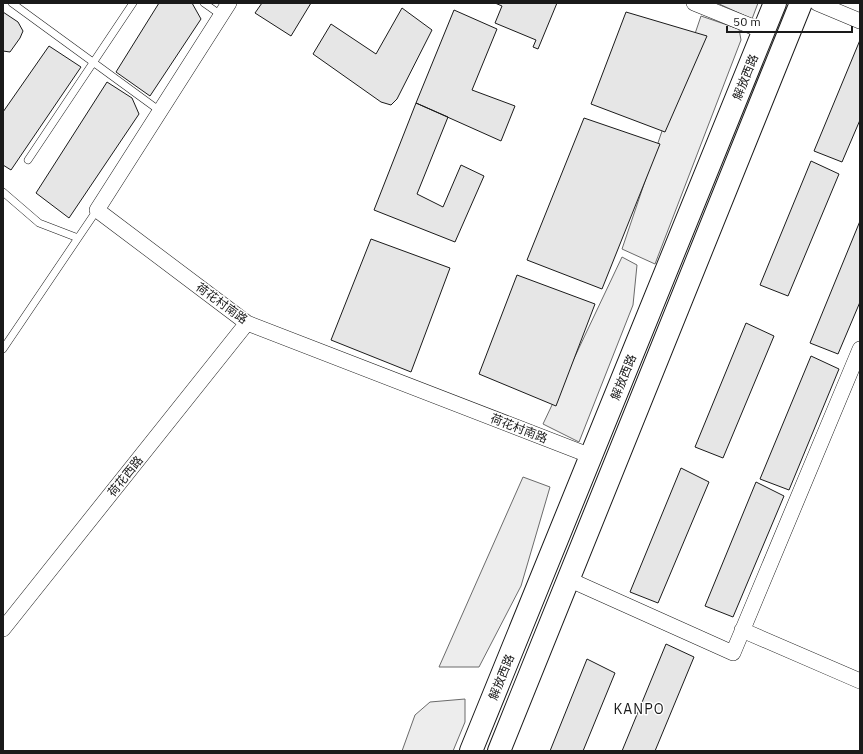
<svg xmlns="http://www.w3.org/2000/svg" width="863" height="754" font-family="'IBM Plex Sans','Noto Sans SC',sans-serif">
	<rect width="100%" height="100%" fill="#fff"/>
	<path fill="#ededed" stroke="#6a6a6a" d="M717 3H758L752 19Z
		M701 16 739 29 741 40 655 264 622 249Z
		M622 257 637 265 633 305 579 442 543 424Z
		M523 477 550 487 521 586 479 667H439Z
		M465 699V722L453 751H402L415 715 430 702Z"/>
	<path fill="#e6e6e6" stroke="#1a1a1a" d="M159 3H192L201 19 150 96 116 72Z
		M262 3H311L291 36 255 13Z
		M495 3H557L538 49 533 47 536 40 495 23 502 6Z
		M402 8 432 30 397 99 391 105 381 102 313 54 331 24 376 54Z
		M454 10 497 29 472 90 515 106 501 141 416 103Z
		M3 12 18 22 23 31 20 38 10 52 3 51Z
		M626 12 707 36 665 132 591 104Z
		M860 40V120L842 162 814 151Z
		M49 46 81 67 11 170 3 165V112Z
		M107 82 132 98 139 114 69 218 36 193Z
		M416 103 448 117 417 194 443 207 461 165 484 176 455 242 374 210Z
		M584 118 660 144 602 289 527 260Z
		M811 161 839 174 788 296 760 285Z
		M860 221V302L838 354 810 343Z
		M371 239 450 268 411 372 331 340Z
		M517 275 595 304 556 406 479 374Z
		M746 323 774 336 723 458 695 447Z
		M811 356 839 369 789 490 760 479Z
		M681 468 709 482 658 603 630 592Z
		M756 482 784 496 733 617 705 606Z
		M666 644 694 657 655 751H622Z
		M587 659 615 673 583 751H550Z"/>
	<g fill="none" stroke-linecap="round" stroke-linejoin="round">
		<g stroke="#1a1a1a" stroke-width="8">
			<path id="lane" d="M12 3 160 111
				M204 3 221 15
				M28 160 133 3
				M3 192 39 223 78 238
				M3 349 97 210"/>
		</g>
		<g stroke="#1a1a1a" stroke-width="16">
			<path id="street" d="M229 3 97 210 247 323 591 456
				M694 3 763 31
				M817 3 860 21
				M568 579 733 653 860 349
				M3 629 247 323
				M742 630 860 681"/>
		</g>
		<g stroke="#1a1a1a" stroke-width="24">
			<path id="primary" d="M471 751 775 3
				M499 751 801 3"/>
		</g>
		<use href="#lane" stroke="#fff" stroke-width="7"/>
		<use href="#street" stroke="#fff" stroke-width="15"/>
		<use href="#primary" stroke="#fff" stroke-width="22"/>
	</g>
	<g text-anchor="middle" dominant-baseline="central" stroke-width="3" stroke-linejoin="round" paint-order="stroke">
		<g font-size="12" fill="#1a1a1a" stroke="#fff">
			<text transform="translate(745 77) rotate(-68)">解放西路</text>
			<text transform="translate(222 303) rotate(36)">荷花村南路</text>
			<text transform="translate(623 377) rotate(-68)">解放西路</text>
			<text transform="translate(519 428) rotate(21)">荷花村南路</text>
			<text transform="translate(125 476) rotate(-51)">荷花西路</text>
			<text transform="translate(501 677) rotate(-68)">解放西路</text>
		</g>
		<g font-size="14" letter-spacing="1" fill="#1a1a1a" stroke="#fff">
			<text x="639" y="709">KANPO</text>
		</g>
	</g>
	<rect width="863" height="754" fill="none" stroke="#1a1a1a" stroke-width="8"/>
	<path d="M727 26v6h125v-6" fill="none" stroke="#1a1a1a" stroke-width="2"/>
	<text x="733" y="26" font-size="12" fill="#1a1a1a" stroke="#ffffff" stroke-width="3" paint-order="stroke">50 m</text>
</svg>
